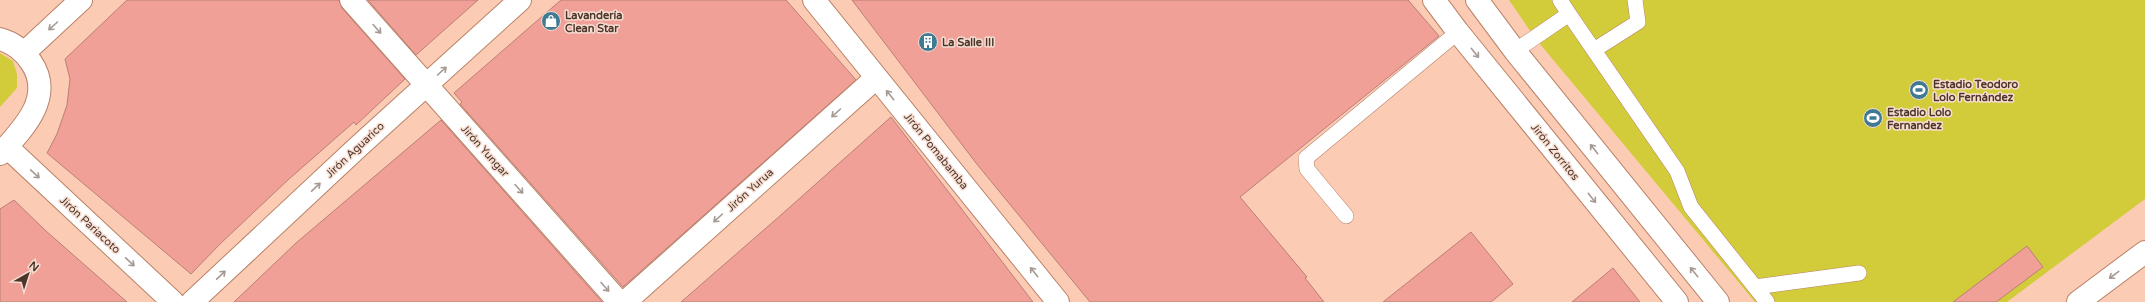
<svg xmlns="http://www.w3.org/2000/svg" width="2145" height="302" font-family="'Varela Round',sans-serif">
	<rect width="100%" height="100%" fill="#fbcbb4"/>
	<path fill="#d2cc3b" d="M1509 0H2145V199L2007 302H1755L1535 38Z
		M0 53 13 61 17 74V88L0 107Z"/>
	<path fill="#f0a097" stroke="#bc7e77" d="M127 0H339L342 8 405 79 356 125 354 122 289 179 220 244 191 274 47 153 57 134 67 105 70 79 65 59Z
		M368 0H478L416 55Z
		M561 0H786L856 80 623 287 460 104 462 102 454 93Z
		M852 0H1408L1439 36 1240 197 1307 277 1305 278 1324 302H1090L976 163Z
		M891 117 1033 302H681L781 215Z
		M441 120 602 302H234L296 243Z
		M14 200 46 231 127 302H0V209Z
		M1471 232 1513 284 1491 302H1383Z
		M2027 246 2043 267 1996 302H1953Z
		M1613 268 1640 302H1572Z"/>
	<g fill="none" stroke-linecap="round" stroke-linejoin="round">
		<g stroke="#b98267" stroke-width="16">
			<path id="service" d="M1560 0 1569 14
				M1594 50 1638 22 1635 0
				M1515 51 1569 14 1677 171 1691 207 1767 302
				M1346 216 1307 169 1306 158 1458 32
				M1755 287 1859 273"/>
		</g>
		<g stroke="#b98267" stroke-width="24">
			<path id="minor" d="M351 0 619 302
				M814 0 1058 302
				M0 39C14 43 23 50 31 62 55 97 23 129 0 154
				M25 52 81 0
				M7 147 173 302
				M192 302 359 146 520 0
				M625 302 876 78
				M2078 302 2145 252"/>
		</g>
		<g stroke="#b98267" stroke-width="24">
			<path id="secondary" d="M1434 0 1458 32 1677 302
				M1477 0 1515 51 1718 302"/>
		</g>
		<use href="#service" stroke="#fff" stroke-width="15"/>
		<use href="#minor" stroke="#fff" stroke-width="22"/>
		<use href="#secondary" stroke="#fff" stroke-width="22"/>
	</g>
	<defs><path id="oneway-shaft" d="M-6 0H5M1.5-3L5.5 0L1.5 3" fill="none" stroke-width="1.6" stroke-linecap="round" stroke-linejoin="round"/></defs>
	<g stroke="#a69a94">
		<use href="#oneway-shaft" transform="translate(53 26) rotate(138)"/>
		<use href="#oneway-shaft" transform="translate(377 29) rotate(48)"/>
		<use href="#oneway-shaft" transform="translate(1475 53) rotate(51)"/>
		<use href="#oneway-shaft" transform="translate(442 71) rotate(-42)"/>
		<use href="#oneway-shaft" transform="translate(890 95) rotate(-129)"/>
		<use href="#oneway-shaft" transform="translate(836 113) rotate(138)"/>
		<use href="#oneway-shaft" transform="translate(1594 149) rotate(-129)"/>
		<use href="#oneway-shaft" transform="translate(35 174) rotate(43)"/>
		<use href="#oneway-shaft" transform="translate(316 187) rotate(-43)"/>
		<use href="#oneway-shaft" transform="translate(519 189) rotate(48)"/>
		<use href="#oneway-shaft" transform="translate(1592 198) rotate(51)"/>
		<use href="#oneway-shaft" transform="translate(718 218) rotate(138)"/>
		<use href="#oneway-shaft" transform="translate(130 262) rotate(43)"/>
		<use href="#oneway-shaft" transform="translate(1034 272) rotate(-129)"/>
		<use href="#oneway-shaft" transform="translate(1694 272) rotate(-129)"/>
		<use href="#oneway-shaft" transform="translate(221 275) rotate(-43)"/>
		<use href="#oneway-shaft" transform="translate(2114 275) rotate(143)"/>
		<use href="#oneway-shaft" transform="translate(605 287) rotate(48)"/>
	</g>
	<defs>
		<g id="shop-disc" transform="scale(1)"><circle r="9.5" fill="#3f7a92" stroke="#f7ded3"/><path d="M-5-2.5h2.3a2.7 3.5 0 0 1 5.4 0H5L5.5 6h-11ZM-1.5-2.5h3a1.5 2.3 0 0 0-3 0Z" fill="#fff"/></g>
		<g id="building-disc" transform="scale(1)"><circle r="9.5" fill="#3f7a92" stroke="#f7ded3"/><path d="M-4-6H4V6H1V3H-1V6H-4ZM-2.5-4.3h1.7v1.8h-1.7ZM.8-4.3h1.7v1.8H.8ZM-2.5-1h1.7V.8h-1.7ZM.8-1h1.7V.8H.8Z" fill="#fff"/></g>
		<g id="stadium-disc" transform="scale(1)"><circle r="9.5" fill="#3f7a92" stroke="#f7ded3"/><path d="M0-5a6.5 5 0 1 0 0 10a6.5 5 0 1 0 0-10ZM-3.5-1.8h7v3.6h-7Z" fill="#fff"/></g>
	</defs>
	<g fill-rule="evenodd">
		<use href="#shop-disc" x="551" y="21"/>
		<use href="#building-disc" x="928" y="42"/>
		<use href="#stadium-disc" x="1919" y="90"/>
		<use href="#stadium-disc" x="1873" y="118"/>
	</g>
	<g text-anchor="middle" dominant-baseline="central" stroke-width="3" stroke-linejoin="round" paint-order="stroke">
		<g font-size="11" font-weight="bold" fill="#4d352a" stroke="#f7ded3" text-anchor="start">
			<text x="565" y="15">Lavandería<tspan x="565" dy="13">Clean Star</tspan></text>
			<text x="942" y="42">La Salle III</text>
			<text x="1933" y="84">Estadio Teodoro<tspan x="1933" dy="13">Lolo Fernández</tspan></text>
			<text x="1887" y="112">Estadio Lolo<tspan x="1887" dy="13">Fernandez</tspan></text>
		</g>
		<g font-size="11" fill="#4d352a" stroke="#f7ded3">
			<text transform="translate(355 150) rotate(-43)">Jirón Aguarico</text>
			<text transform="translate(485 151) rotate(48)">Jirón Yungar</text>
			<text transform="translate(936 151) rotate(51)">Jirón Pomabamba</text>
			<text transform="translate(1555 152) rotate(51)">Jirón Zorritos</text>
			<text transform="translate(750 190) rotate(-42)">Jirón Yurua</text>
			<text transform="translate(90 225) rotate(43)">Jirón Pariacoto</text>
		</g>
	</g>
	<g transform="translate(28 274) rotate(39)" stroke="#f7ded3" stroke-width="3" paint-order="stroke">
	<path d="M0-3L7 15L0 10L-7 15Z" fill="#4d352a"/>
	<text y="-6" font-size="11" font-weight="bold" text-anchor="middle" fill="#4d352a">N</text>
	</g>
</svg>
